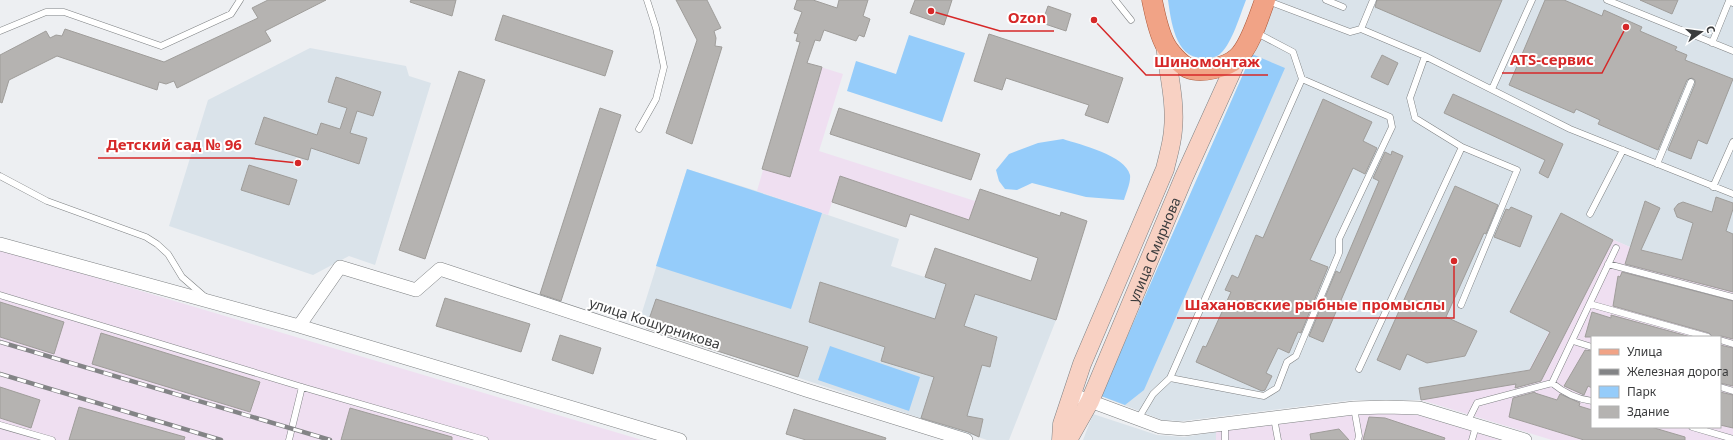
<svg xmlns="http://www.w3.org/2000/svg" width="1733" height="440" font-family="'Noto Sans',sans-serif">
	<rect width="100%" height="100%" fill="#edeff2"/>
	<path fill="#dae3ea" d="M1276 0H1733V273L1630 247 1600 234 1529 371 1419 389 1421 400H1353L1183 421 1162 420 1101 396Z
		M310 48 406 66 409 76 431 83 375 265 349 256 313 275 169 226 208 100Z
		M687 169 757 191 899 239 891 266 1056 320 1009 440H987L638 325Z
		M1093 414 1157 435 1184 437 1216 432V440H1083Z"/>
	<path fill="#efdff1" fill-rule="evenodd" d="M795 59 843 74 819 151 975 201 980 189 1047 212 1017 250 911 214 906 227 832 202 828 215 757 191Z
		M1600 234 1630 247 1733 273V440H1552L1421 400 1419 388 1529 370ZM1592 337H1720V427H1592Z
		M0 249 642 440H0Z
		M1385 413 1418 415 1501 440H1216V432L1354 415Z"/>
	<path fill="#95ccfa" d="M1168 0H1246C1240 15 1232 43 1221 53 1216 58 1210 58 1203 58 1175 59 1171 20 1168 0Z
		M909 35 965 53 942 122 847 91 856 61 896 74Z
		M1252 54 1285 68 1144 390 1125 405 1101 396Z
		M1063 139C1081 145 1125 155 1130 175 1131 182 1126 193 1124 200L1086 197 1032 183 1017 190 1005 189 999 181 996 170 1009 154 1038 143Z
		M687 169 822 213 791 309 656 266Z
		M830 346 920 377 909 411 818 380Z"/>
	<path fill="#b5b3b1" stroke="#9f9d9a" d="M268 0H326L265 31 271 41 177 88 174 81 166 84 159 82 157 90 57 56 9 80 2 103 0 102V55L46 31 50 38 56 35 62 36 65 29 164 62 258 18 252 8Z
		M411 0H456L452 16 410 2Z
		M676 0H707L721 28 714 31 716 38 715 46 722 47 692 144 666 133 697 40Z
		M797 0H813L837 8 839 0H868L863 16 870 19 864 37 859 35 856 41 824 30 820 41 815 40 807 63 822 67 790 177 762 169 800 42 796 41 798 34 794 33 802 12 794 9Z
		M915 0H952L944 25 910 13Z
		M1377 0H1502L1480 52 1375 7Z
		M1545 0H1564L1602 16 1604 10 1642 27 1640 31 1677 47 1675 50 1687 55 1685 60 1733 79 1707 144 1698 140 1691 159 1668 150 1695 84V80L1692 78 1687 80 1658 150 1598 124 1600 120 1576 109 1574 113 1509 85Z
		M1640 0H1678L1672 14Z
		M1048 6 1071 14 1066 31 1042 23Z
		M503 15 613 51 605 76 495 40Z
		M989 34 1123 78 1108 123 1085 115 1089 105 1006 78 1002 90 974 81Z
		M1382 55 1398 63 1388 85 1371 77Z
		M459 71 485 80 425 259 399 250Z
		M336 77 381 92 373 116 357 111 350 133 367 138 359 164 311 148 308 160 255 144 264 117 317 135 321 123 340 129 347 108 328 102Z
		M1453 94 1563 144 1548 178 1539 173 1545 160 1444 113Z
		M1323 99 1372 122 1363 141 1377 148 1365 174 1353 168 1310 260 1328 267 1301 333 1298 332 1289 353 1278 348 1266 373 1272 376 1265 390 1262 391 1196 362 1203 346 1206 347 1231 292 1225 290 1232 275 1238 278 1256 235 1263 238Z
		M600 108 621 115 561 301 540 294Z
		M839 108 980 154 971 180 830 134Z
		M1392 151 1403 156 1323 342 1309 336 1336 271 1340 273 1379 181 1373 178 1385 152 1391 155Z
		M249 165 297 180 289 205 241 190Z
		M840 176 969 220 980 189 1060 216 1061 212 1087 221 1056 320 975 294 964 326 997 337 990 367 982 365 967 416 983 419 979 437 968 432 921 418 934 377 881 361 885 347 809 322 820 282 935 319 946 284 925 277 935 248 1031 281 1038 258 910 214 906 227 832 202Z
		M1455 186 1498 205 1486 234 1484 233 1446 317 1477 331 1465 356 1427 363 1407 354 1400 370 1377 360Z
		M1716 197 1733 203V209L1726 231 1733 234V292L1625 264 1645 201 1660 208 1641 250 1682 260 1693 223 1677 217 1674 209 1678 204 1683 202 1712 212Z
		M1511 207 1532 216 1520 247 1494 237 1506 209 1509 210Z
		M1561 213 1613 240 1541 381 1515 388 1516 384 1421 400 1419 388 1530 370 1550 332 1510 312Z
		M1622 272 1733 301V339L1721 336 1712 337 1709 333 1613 306 1618 276 1620 277Z
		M445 298 530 324 521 352 436 326Z
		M656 299 808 347 798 377 646 328Z
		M0 302 64 322 54 354 0 337Z
		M1592 312 1611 318V315L1691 337H1585Z
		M101 333 260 382 250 412 92 364Z
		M560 335 601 348 593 374 552 360Z
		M1720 345 1733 348V386L1720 383Z
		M1585 350 1592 351V388L1588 386 1584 395 1564 386Z
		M0 387 40 400 31 428 0 418Z
		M1535 392V393L1557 400 1560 394 1580 403 1579 406 1592 410V427H1651L1685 437V440H1584L1509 417 1513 398Z
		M1720 392 1733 395V428L1720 425Z
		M79 407 185 437 184 440H69Z
		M350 408 452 437V440H341Z
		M794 409 886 438 885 440H806L786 434Z
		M1369 417 1385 418 1445 438 1444 440H1363Z
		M1339 429 1349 440H1311L1310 434Z"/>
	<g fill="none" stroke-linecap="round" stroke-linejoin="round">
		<g stroke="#7e8183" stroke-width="7">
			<path id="service" d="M1115 0 1131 20
				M1326 0 1343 7
				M1607 0 1733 51
				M1268 1 1350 32 1361 29 1425 56 1570 129 1733 194
				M1361 29 1373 0
				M0 31 46 12H64L161 46 231 14 240 0
				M1712 43 1729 1 1733 3
				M1425 56 1410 98 1415 118 1462 147 1517 170 1461 305
				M1492 89 1532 0
				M639 129 656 99 664 67 656 28 647 0
				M1657 164 1691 82
				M0 176 47 201 146 237 157 244 168 254 182 277 205 297
				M1713 187 1733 142
				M1590 214 1623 150
				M1608 264 1733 297
				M0 295 302 387 485 440
				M1590 304 1708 337
				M1720 340 1733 344
				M1573 341 1592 347
				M1359 369 1462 147
				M1170 378 1264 396 1277 388 1287 362 1296 356 1339 253V239L1392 127 1390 117 1302 79 1293 52 1255 32
				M1552 383C1564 393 1576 399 1592 401
				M1720 387 1733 391
				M1354 408 1359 436 1358 440
				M1274 418 1278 440
				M1138 419 1153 394 1170 378 1302 79
				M1467 423 1477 403 1552 383 1616 248
				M1225 424V440
				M0 425 52 440
				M1692 427 1733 439
				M289 440 302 387
				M1472 440 1476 426"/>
		</g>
		<g stroke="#7e8183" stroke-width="14">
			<path id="minor" d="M0 244 299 326 680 440
				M299 326 340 267 416 290 440 269 806 390 966 440
				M1071 394 1160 427 1184 429 1354 408 1386 407 1419 408 1525 440"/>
		</g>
		<g stroke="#7e8183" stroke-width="19">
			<g id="secondary">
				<path d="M1061 440 1062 424 1082 364 1165 169C1168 156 1172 144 1173 130 1176 102 1168 72 1165 45"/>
				<path id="s1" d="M1068 440 1090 401 1184 177 1238 58"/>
			</g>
		</g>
		<g stroke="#ab5738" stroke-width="21">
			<path id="primary" d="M1152 0C1155 14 1158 31 1165 44 1169 52 1180 64 1188 68 1201 74 1227 67 1237 58 1250 47 1259 16 1265 0"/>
		</g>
		<use href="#service" stroke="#fff" stroke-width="6"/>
		<use href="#minor" stroke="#fff" stroke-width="13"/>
		<use href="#secondary" stroke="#f8d1c3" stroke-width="18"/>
		<use href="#primary" stroke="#f1a386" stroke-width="20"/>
		<g stroke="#838486" stroke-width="4.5">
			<path id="rail" d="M0 342 330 440
				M0 374 221 440"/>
		</g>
		<use href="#rail" stroke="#fff" stroke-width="3" stroke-dasharray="9" stroke-linecap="butt"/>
	</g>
	<g text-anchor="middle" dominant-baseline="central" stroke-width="4" stroke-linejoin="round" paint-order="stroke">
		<g font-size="14" fill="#3b3c3d" stroke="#fff">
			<text stroke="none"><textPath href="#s1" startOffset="209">улица Смирнова</textPath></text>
			<text transform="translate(655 323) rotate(18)">улица Кошурникова</text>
		</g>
	</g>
	<path fill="none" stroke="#d62828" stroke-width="1.5" d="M931 11L1000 31H1054M1626 27L1602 73H1502M1094 20L1146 75H1268M298 163L250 158H98M1454 261L1454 318H1177"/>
	<g fill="#d62828" stroke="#fff" stroke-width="1.5">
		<circle cx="931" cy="11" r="4"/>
		<circle cx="1626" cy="27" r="4"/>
		<circle cx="1094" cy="20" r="4"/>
		<circle cx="298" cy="163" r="4"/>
		<circle cx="1454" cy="261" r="4"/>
	</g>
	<g font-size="15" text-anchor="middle" font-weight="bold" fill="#d62828" stroke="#fff" stroke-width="4" stroke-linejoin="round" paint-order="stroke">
		<text x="1027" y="23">Ozon</text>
		<text x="1552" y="65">ATS-сервис</text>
		<text x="1207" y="67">Шиномонтаж</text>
		<text x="174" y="150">Детский сад № 96</text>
		<text x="1315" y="310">Шахановские рыбные промыслы</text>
	</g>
	<rect x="1591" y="336" width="130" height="92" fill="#ffffff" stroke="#b1b1b1"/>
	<rect x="1599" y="349" width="20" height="6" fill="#f1a386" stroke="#b1b1b1"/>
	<text x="1627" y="356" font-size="12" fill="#3b3c3d">Улица</text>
	<rect x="1599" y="369" width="20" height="6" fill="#838486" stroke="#b1b1b1"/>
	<text x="1627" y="376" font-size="12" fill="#3b3c3d">Железная дорога</text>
	<rect x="1599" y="386" width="20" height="12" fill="#95ccfa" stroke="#b1b1b1"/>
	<text x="1627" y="396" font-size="12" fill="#3b3c3d">Парк</text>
	<rect x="1599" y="406" width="20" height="12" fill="#b5b3b1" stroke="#b1b1b1"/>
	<text x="1627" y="416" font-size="12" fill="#3b3c3d">Здание</text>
	<g transform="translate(1701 32) rotate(76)" stroke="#ffffff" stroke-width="3" paint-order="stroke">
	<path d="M0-3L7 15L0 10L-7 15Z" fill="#3b3c3d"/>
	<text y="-6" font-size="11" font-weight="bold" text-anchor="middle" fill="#3b3c3d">С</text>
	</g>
</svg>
